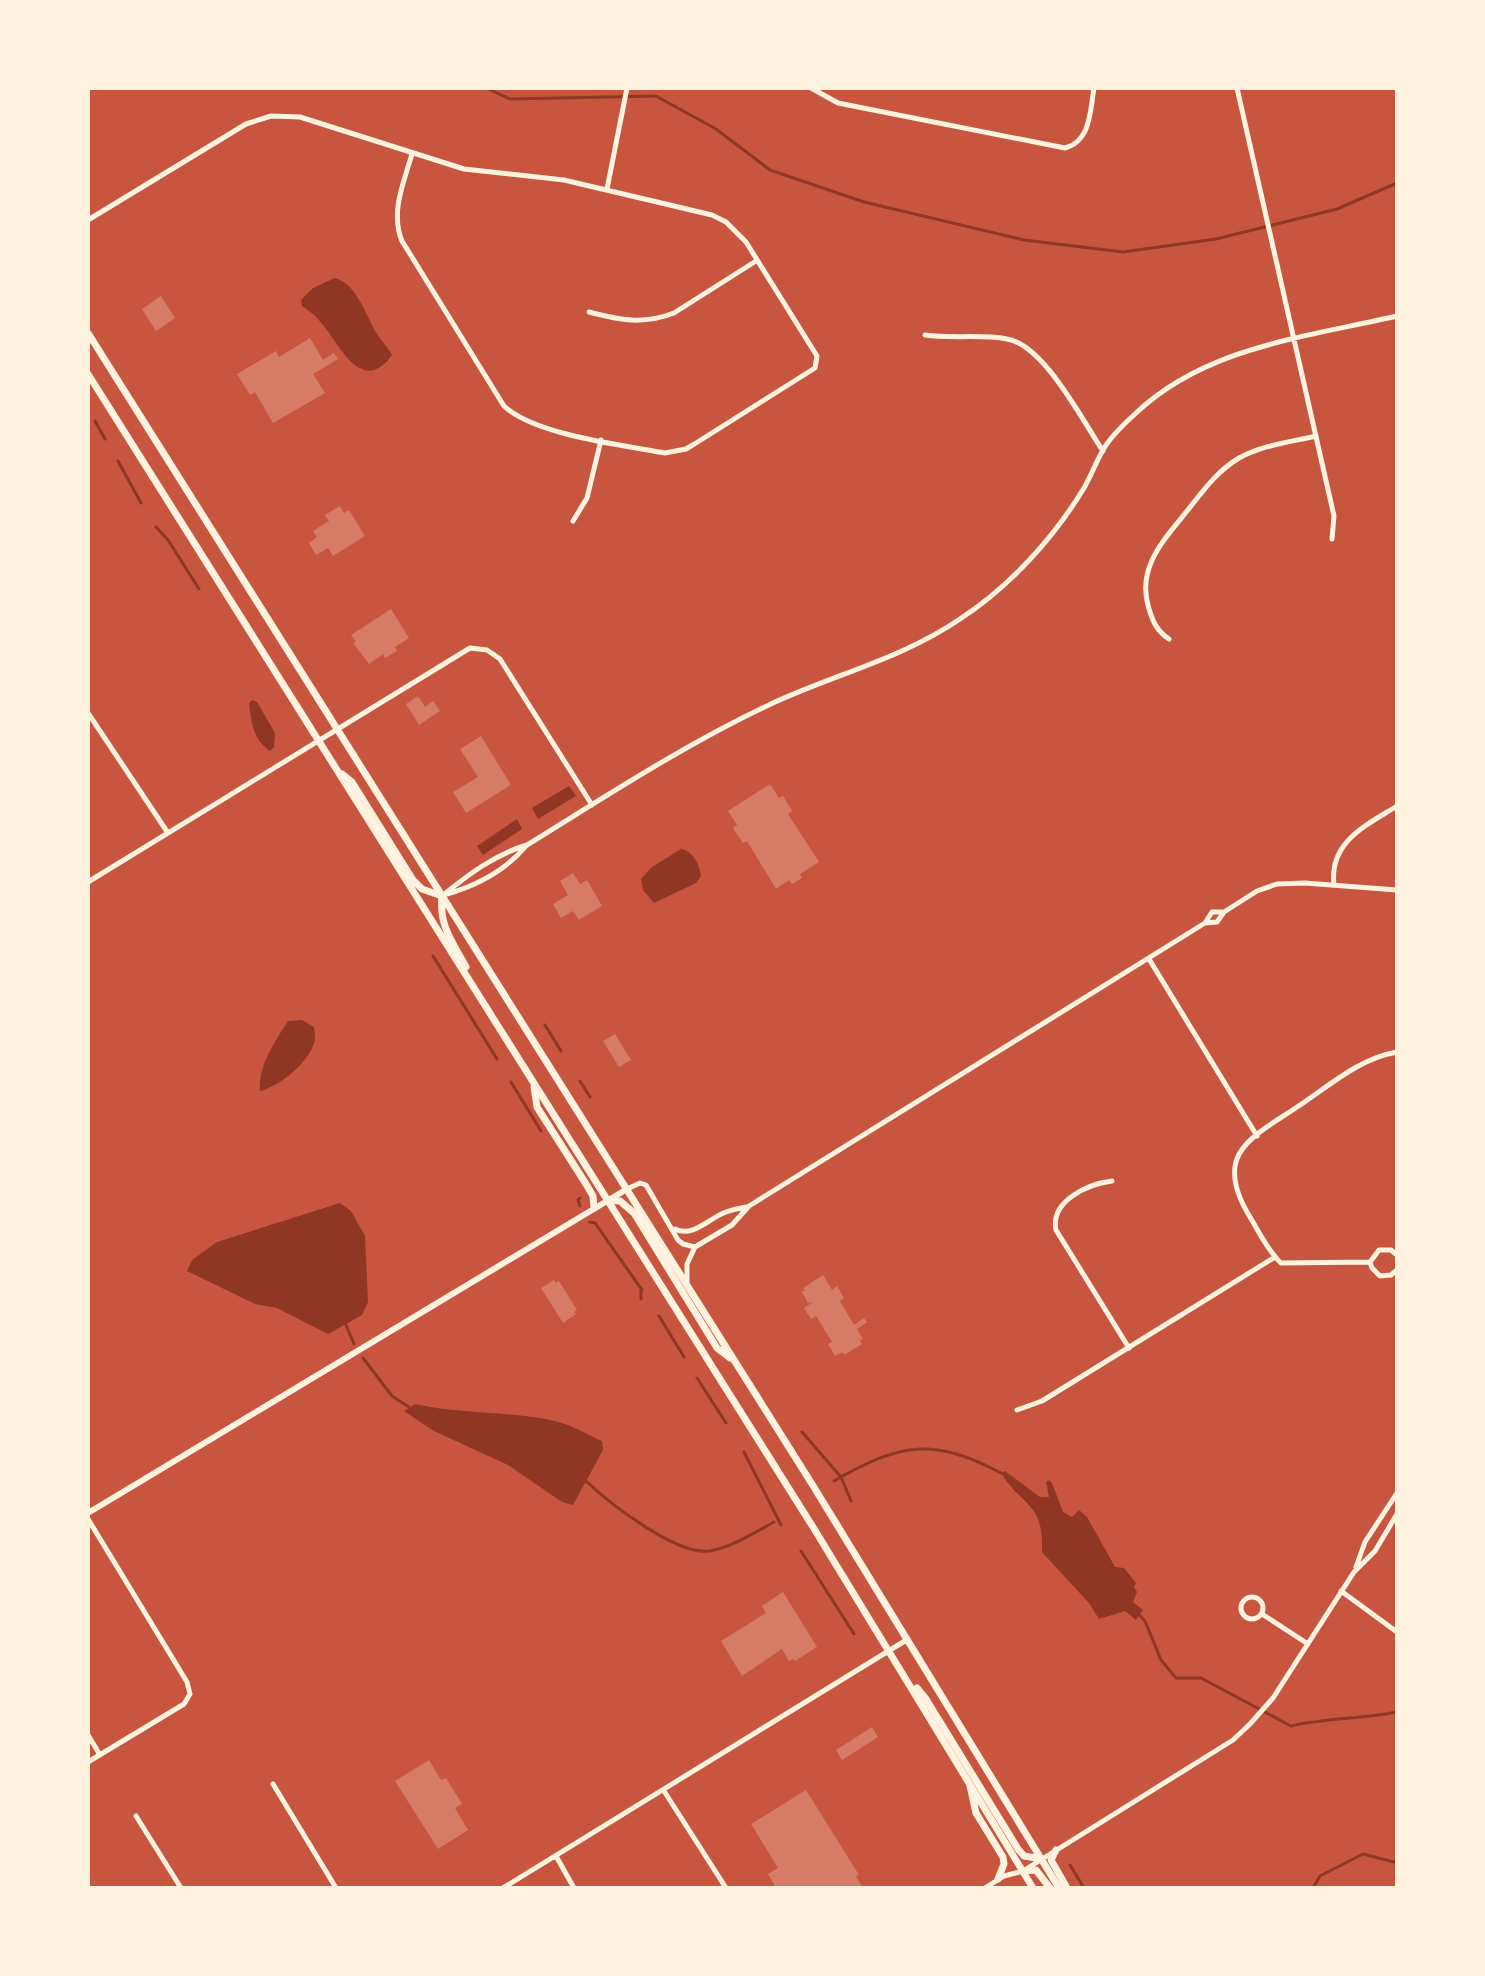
<svg xmlns="http://www.w3.org/2000/svg" width="1485" height="1976" font-family="'Asap Condensed',sans-serif">
	<rect width="100%" height="100%" fill="#c8553d"/>
	<path fill="#8f3625" d="M335 278C357 284 366 316 377 334 382 342 388 347 392 355 360 399 338 339 317 318 313 313 307 310 302 306L301 300 313 288Z
		M252 700 257 702 275 733 274 747 270 751C253 740 251 721 249 703Z
		M569 786 576 796 538 819 532 808Z
		M517 819 522 829 483 855 477 846Z
		M681 849C693 851 700 865 701 876L696 883 654 903 643 890 641 879 652 867Z
		M302 1020 314 1027C315 1033 316 1040 313 1046 305 1065 280 1086 260 1091 258 1065 275 1042 288 1021Z
		M340 1203 351 1211 365 1236 368 1302 362 1315 328 1334 277 1308 255 1304 187 1271 192 1260 217 1242Z
		M415 1404C459 1414 505 1411 550 1420 568 1423 586 1434 602 1441L603 1450 573 1505 562 1502 508 1465 434 1431 404 1411Z
		M1005 1471 1040 1497H1049L1046 1482 1049 1480 1052 1483 1063 1512 1072 1517 1079 1510 1087 1517 1115 1567 1124 1568 1136 1583 1134 1587 1137 1592 1133 1602 1143 1610 1136 1620 1125 1611 1099 1619 1089 1603 1042 1552C1044 1502 1023 1508 1001 1473Z"/>
	<g fill="none" stroke-linecap="round" stroke-linejoin="round">
		<path stroke="#8f3625" stroke-width="3" d="M486 88 510 99 656 96 716 129 770 170 864 202 1024 240 1123 252 1216 239 1337 209 1397 183
			M95 421 105 439
			M118 461 141 503
			M156 527 168 540 199 589
			M433 956 497 1059
			M545 1025 561 1051
			M580 1081 590 1097
			M511 1082 541 1131
			M580 1206 578 1200 580 1198
			M590 1222 595 1223 642 1290
			M641 1299V1288
			M659 1316 684 1357
			M346 1325 354 1344
			M363 1358 392 1396 409 1407
			M697 1378 726 1423
			M802 1432 841 1477 851 1501
			M744 1452 781 1525
			M586 1481C609 1503 677 1556 710 1551 732 1547 754 1533 774 1522
			M834 1481C900 1443 933 1437 1001 1473
			M801 1551 854 1634
			M1139 1615 1145 1621 1161 1660 1176 1678H1201L1291 1726C1326 1718 1362 1719 1397 1712
			M1070 1865 1084 1888
			M1313 1888 1320 1876 1363 1854 1394 1862 1397 1860"/>
	</g>
	<path fill="#d67c66" d="M161 296 175 318 156 331 142 309Z
		M310 338 323 360 334 353 338 359 313 374 325 393 273 423 255 392 250 395 237 374 276 351 279 357Z
		M340 506 344 513 349 510 365 536 333 556 328 548 316 555 309 543 317 537 313 531 329 521 325 515Z
		M391 609 409 638 395 647 397 651 385 658 383 654 369 664 353 643 356 642 351 635Z
		M418 696 425 707 433 701 440 711 419 725 406 704Z
		M481 736 511 785 466 813 453 792 478 777 460 749Z
		M770 784 779 798 783 796 792 811 788 814 819 862 800 874 802 878 792 884 789 880 776 889 747 841 743 843 733 828 737 825 728 811Z
		M573 873 580 884 587 880 602 906 579 920 573 911 561 918 553 904 568 895 560 881Z
		M615 1034 631 1060 619 1067 603 1041Z
		M823 1275 832 1290 837 1286 844 1298 840 1301 854 1325 864 1318 867 1322 857 1329 863 1339 860 1340 862 1344 844 1355 843 1352 835 1356 828 1344 832 1342 816 1316 811 1319 804 1308 813 1302 808 1303 802 1292 805 1290 803 1288Z
		M554 1280 556 1283 559 1281 577 1310 574 1312 576 1314 563 1323 541 1288Z
		M783 1592 817 1647 795 1661 793 1659 789 1661 782 1649 742 1676 721 1641 766 1613 762 1606Z
		M872 1727 878 1737 842 1760 836 1750Z
		M429 1760 441 1780 446 1778 462 1804 455 1808 468 1830 438 1849 395 1781Z
		M806 1790 859 1875 856 1876 863 1888H776L768 1874 778 1868 751 1824Z"/>
	<g fill="none" stroke-linecap="round" stroke-linejoin="round">
		<path stroke="#fff3e0" stroke-width="5" d="M811 88 838 103 1065 148C1091 141 1090 111 1094 88
			M1237 88 1334 516 1332 539
			M607 189 627 88
			M88 220 246 124 271 116 300 117 464 169 564 180 712 215 726 222 746 242 817 356 815 368 696 443 686 449 665 453C622 445 535 435 504 406L402 241C390 212 404 182 412 154
			M589 312C620 320 643 325 674 313L756 261
			M925 335C952 339 980 334 1007 339 1044 345 1082 420 1103 451
			M573 521 587 498 601 440
			M1169 639C1157 631 1153 622 1149 609 1136 568 1163 541 1187 511 1203 491 1217 471 1239 458 1263 445 1290 442 1316 436
			M88 713 168 833
			M88 882 470 648 487 650 500 659 592 805
			M1334 885C1329 842 1365 826 1397 806
			M447 894C478 885 505 871 526 846
			M442 896C469 874 494 855 527 845 608 795 687 743 773 703 836 674 903 658 960 619 1010 586 1053 539 1084 488 1091 476 1096 462 1103 450 1110 437 1124 424 1135 414 1205 347 1306 337 1397 316
			M1224 912H1212L1205 923 1217 922 1224 912 1257 891 1277 884 1305 883 1397 890
			M1149 959 1257 1136
			M1112 1181C1088 1184 1050 1201 1056 1230L1129 1348
			M627 1189 640 1183 646 1185 678 1240 683 1244 695 1247 732 1225 749 1206 1205 923
			M675 1229C693 1238 709 1218 726 1212 732 1210 740 1208 746 1207
			M1397 1255 1391 1250H1379L1370 1262 1372 1268 1380 1276 1391 1275 1397 1270
			M1370 1262 1281 1263C1268 1251 1259 1232 1250 1217 1209 1150 1256 1136 1306 1101 1335 1081 1362 1058 1397 1052
			M687 1285V1264L695 1247
			M1017 1410 1042 1401 1275 1257
			M88 1519 187 1682 190 1694 184 1704 88 1762
			M1356 1567 1365 1542 1397 1493
			M1341 1591 1397 1632
			M1241 1608a11 11 0 1 1 22 0a11 11 0 1 1-22 0Z
			M1262 1614 1308 1644
			M88 1735 100 1755
			M273 1784 336 1888
			M664 1791 726 1888
			M136 1816 181 1888
			M556 1856 574 1888
			M503 1888 908 1639
			M985 1888 1004 1876 1023 1871 1233 1740 1250 1724 1273 1698 1354 1572 1375 1551 1397 1514"/>
		<path stroke="#fff3e0" stroke-width="6" d="M88 1513 627 1189"/>
		<path stroke="#fff3e0" stroke-width="7" d="M88 333 812 1484 1059 1888
			M88 374 813 1527 1033 1888
			M342 774 352 782 413 880 422 889 442 896
			M442 896C439 926 452 941 466 967
			M534 1087 537 1107 586 1184 593 1196 594 1208
			M608 1200 620 1201 634 1213 717 1348 730 1358
			M917 1688 926 1699 1018 1849 1024 1856 1042 1859
			M970 1786 976 1813 1003 1857 1004 1864 998 1879
			M1056 1850 1051 1860 1067 1888
			M1023 1871 1036 1870 1050 1888"/>
	</g>
	<rect width="1485" height="1976" fill="none" stroke="#fff3e0" stroke-width="180"/>
</svg>
